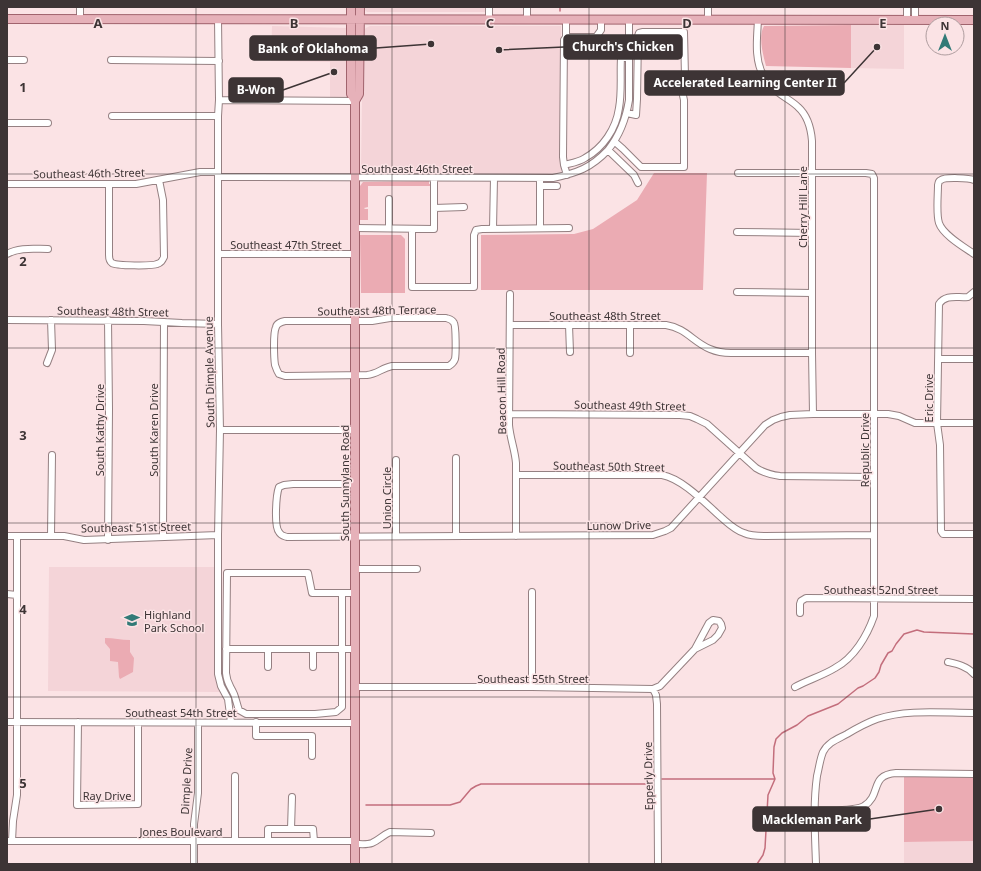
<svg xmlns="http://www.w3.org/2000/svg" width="981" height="871" font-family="'Noto Sans',sans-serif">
	<rect width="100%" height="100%" fill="#fbe3e5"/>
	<path fill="#f4d4d8" d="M364 7H487V12H367L364 9Z
		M851 25H904V69L851 68Z
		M272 26 348 28 347 97H330V62L271 61Z
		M370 26H561V172L549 174H366L362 172 361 170 363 30 366 28Z
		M49 567H216V674L221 692 48 691Z
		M974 841V864H904V842Z"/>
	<path fill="#ebabb3" d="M851 25V68L766 66C763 55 758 36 764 26Z
		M654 173H707L703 290H481V235L574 234 593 229 637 200Z
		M429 181V184H432L431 186H368V207L364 208 365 209H368V220H360V186L363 182Z
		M360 235H401L405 239V293H361Z
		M105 638C114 638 121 640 130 640V652L134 658 133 672 120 679 119 677 118 662 110 661V649L105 643Z
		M904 776H974V841L904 842Z"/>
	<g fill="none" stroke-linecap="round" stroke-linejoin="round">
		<path stroke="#c36e7c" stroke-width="1.5" d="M560 7V11
			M662 779H775
			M366 805H450L460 802 471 789 476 786 481 784H653
			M757 864 763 855 765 848 768 795 775 779 773 773 774 747 776 739 782 733 797 725 808 716 838 704 858 688 863 686 875 678 879 672 881 665 888 653 892 651 896 644 904 634 917 630 924 632 974 634"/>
		<g stroke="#958082" stroke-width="8">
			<path id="minor" d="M527 7V20
				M708 7V20
				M915 7V20
				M80 19V7
				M218 19 219 100 218 116V324L220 430 218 535V674L221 686 228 699 231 722
				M489 19V7
				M566 20V37H596L601 30V20
				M629 20V100C626 119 620 135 608 150L634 175 638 183
				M758 20C757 39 754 60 764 77 766 81 770 85 774 89 781 96 791 100 798 107 808 116 811 128 812 141V353L813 414
				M907 20V7
				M7 60H24
				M111 60 219 61
				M219 100 355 101
				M112 116H218
				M7 123H48
				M615 142 623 149 641 167H684V100C682 93 681 83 685 77L684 32H643L639 33 638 36 637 99 636 115 627 113
				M564 165 563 157 564 40 566 37
				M738 173H866L872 174 874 178V616C867 636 854 658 835 668 824 675 808 680 795 687
				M567 175 564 165C572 163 579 162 585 158 603 148 616 129 619 108 622 92 620 74 621 58H629
				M218 177 553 178C577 173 591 168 608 150
				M540 178V228
				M974 180C969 178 945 177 941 180 938 181 939 182 938 185 938 195 936 214 939 223 943 235 964 247 974 254
				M7 184H136L200 172H218
				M109 184V255C109 258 109 261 112 263 116 266 153 266 157 264 161 263 162 261 164 257L163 200 159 180
				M540 186H557
				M434 208 464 207
				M355 228 434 229V178
				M389 228V199
				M412 229V287H474V235L476 230 482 229 569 228
				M493 229 494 178
				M737 232 812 233
				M7 254C19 247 34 249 48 249
				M218 254H355
				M737 292 812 293
				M974 292 968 297C957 298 946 294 939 304L937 423 940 445 941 531 943 534H974
				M510 294 509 425C510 438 515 450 516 463V536
				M390 318H446C449 319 452 319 454 323 456 326 456 354 455 359 454 362 452 364 449 366H392C382 368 377 374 367 375L285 376 279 374C277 371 276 368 275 365 274 358 273 333 276 327 277 323 281 322 285 321H372Z
				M7 320 144 321 182 323 218 324
				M510 325H666C686 328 693 342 710 349 717 352 724 353 731 353H812
				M569 325 570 352
				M630 325V353
				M938 359H974
				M47 363 52 350 51 320
				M510 414 680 415 690 416 697 419 707 424 756 468C764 473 771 475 780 476L874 477
				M220 430H355
				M456 458V536
				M516 475H662C683 479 706 504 722 518 729 524 735 530 744 533 751 536 758 536 765 536L874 535
				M355 484H293L284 485 279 487C276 495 274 526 279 532 281 536 284 536 287 537L653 535 665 531 671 528 765 425 773 420 781 417 790 415 813 414H888L899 416 915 423H974
				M7 536H64L84 540 218 535
				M51 536 52 455
				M396 536V460
				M163 537 164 322
				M108 540 109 409 108 320
				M355 569H417
				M532 592V687
				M342 593V707L336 712 315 714H246L239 710C237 705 236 699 234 694 230 685 227 684 226 673L227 573H308L312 593H355
				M7 594 17 595
				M800 613V604L801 601 806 598 974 599
				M226 649H355
				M268 649V667
				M313 649V667
				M948 662C957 664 967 666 974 674
				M355 687H532L653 689 660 686 695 649 713 640 718 635 722 628 721 624 719 621 713 620 709 623 695 649
				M653 689 656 695 657 704 658 864
				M7 722 355 723
				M78 722 77 805 138 804V723
				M256 722V736H312V756
				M814 810C827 810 853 812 864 806 882 795 869 775 896 773L974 774
				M291 829 292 797
				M235 840V776
				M268 840V829H313L314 841
				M7 841H355
				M12 841 13 821 17 795V536
				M355 844C360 844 367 845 372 843 379 840 383 835 390 832L431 833
				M194 864V824L198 793V723
				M816 864C815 834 813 805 817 776 819 768 820 759 823 752 828 742 838 739 847 734 857 728 866 723 877 719 907 709 942 713 974 713"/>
		</g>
		<g stroke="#a0636d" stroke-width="10">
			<path id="major" d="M351 7V94L355 101
				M7 19 974 20
				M355 864V101L359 94 360 7"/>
		</g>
		<use href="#minor" stroke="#fff" stroke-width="6"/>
		<use href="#major" stroke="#e6b1b9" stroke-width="8"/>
	</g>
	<path fill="none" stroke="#3d3435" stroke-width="1" stroke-opacity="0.55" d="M196 7V864M392 7V864M589 7V864M785 7V864M7 174H974M7 348H974M7 523H974M7 697H974"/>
	<defs>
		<g id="school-bare" transform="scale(1.2)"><path d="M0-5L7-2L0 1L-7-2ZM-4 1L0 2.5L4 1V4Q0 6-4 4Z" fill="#327a77" stroke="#fbe3e5" stroke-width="2.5" paint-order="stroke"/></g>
	</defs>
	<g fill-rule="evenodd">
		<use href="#school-bare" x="132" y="620"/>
	</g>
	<g text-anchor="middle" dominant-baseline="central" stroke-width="3" stroke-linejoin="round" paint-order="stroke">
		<g font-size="11" fill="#3d3435" stroke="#fbe3e5">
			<text x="417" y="168">Southeast 46th Street</text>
			<text transform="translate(89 173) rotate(-1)">Southeast 46th Street</text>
			<text transform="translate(802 207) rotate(-90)">Cherry Hill Lane</text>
			<text x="286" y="244">Southeast 47th Street</text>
			<text transform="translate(377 310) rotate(-1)">Southeast 48th Terrace</text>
			<text transform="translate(113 311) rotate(1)">Southeast 48th Street</text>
			<text x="605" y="315">Southeast 48th Street</text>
			<text transform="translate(209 372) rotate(-91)">South Dimple Avenue</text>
			<text transform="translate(501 391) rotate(-91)">Beacon Hill Road</text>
			<text transform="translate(928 398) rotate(-90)">Eric Drive</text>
			<text transform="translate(630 405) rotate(1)">Southeast 49th Street</text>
			<text transform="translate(99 430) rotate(-90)">South Kathy Drive</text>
			<text transform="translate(153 430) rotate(-90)">South Karen Drive</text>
			<text transform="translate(864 450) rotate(-90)">Republic Drive</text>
			<text transform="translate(609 466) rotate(1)">Southeast 50th Street</text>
			<text transform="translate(344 483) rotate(-90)">South Sunnylane Road</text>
			<text transform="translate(386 498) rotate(-90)">Union Circle</text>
			<text transform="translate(619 525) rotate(-1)">Lunow Drive</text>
			<text transform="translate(136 527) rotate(-1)">Southeast 51st Street</text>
			<text x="881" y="589">Southeast 52nd Street</text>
			<text x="533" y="678">Southeast 55th Street</text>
			<text x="181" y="712">Southeast 54th Street</text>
			<text transform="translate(648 776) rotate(-91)">Epperly Drive</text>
			<text transform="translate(186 781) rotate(-87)">Dimple Drive</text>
			<text x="107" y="795">Ray Drive</text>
			<text x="181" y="831">Jones Boulevard</text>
		</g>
		<g font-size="11" fill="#3d3435" stroke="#fbe3e5" text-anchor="start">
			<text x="144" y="614">Highland<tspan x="144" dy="13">Park School</tspan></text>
		</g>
	</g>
	<g font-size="13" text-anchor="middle" font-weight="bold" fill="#3d3435" stroke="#fbe3e5" stroke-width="3" stroke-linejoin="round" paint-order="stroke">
		<text x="98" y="28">A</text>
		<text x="294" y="28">B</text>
		<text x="490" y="28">C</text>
		<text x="687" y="28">D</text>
		<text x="883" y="28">E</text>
		<text x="23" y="92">1</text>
		<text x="23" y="266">2</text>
		<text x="23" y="440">3</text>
		<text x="23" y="614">4</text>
		<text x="23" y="788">5</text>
	</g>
	<path fill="none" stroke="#3d3435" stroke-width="1.5" d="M499 50L564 47M431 44L376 48M877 47L844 83M334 72L283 90M939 809L870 819"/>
	<g fill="#3d3435" stroke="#fbe3e5" stroke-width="1.5">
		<circle cx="499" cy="50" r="4"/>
		<circle cx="431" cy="44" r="4"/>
		<circle cx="877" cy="47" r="4"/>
		<circle cx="334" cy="72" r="4"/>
		<circle cx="939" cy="809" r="4"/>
	</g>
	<g fill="#3d3435" stroke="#3d3435" stroke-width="1.5">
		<rect x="564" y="35" width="118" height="24" rx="4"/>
		<rect x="250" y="36" width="126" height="24" rx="4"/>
		<rect x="645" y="71" width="199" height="24" rx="4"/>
		<rect x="229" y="78" width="54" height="24" rx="4"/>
		<rect x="753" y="807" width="117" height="24" rx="4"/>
	</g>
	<g font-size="12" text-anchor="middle" font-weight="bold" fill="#fff">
		<text x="623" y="51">Church's Chicken</text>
		<text x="313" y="53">Bank of Oklahoma</text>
		<text x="745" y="87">Accelerated Learning Center II</text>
		<text x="256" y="94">B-Won</text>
		<text x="812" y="824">Mackleman Park</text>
	</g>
	<rect width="981" height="871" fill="none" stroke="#3d3435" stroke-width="16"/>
	<g transform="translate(945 36)"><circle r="19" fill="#fbe3e5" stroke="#af9d9f"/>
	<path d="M0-3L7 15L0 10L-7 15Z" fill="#327a77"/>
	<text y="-6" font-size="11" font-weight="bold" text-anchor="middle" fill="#3d3435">N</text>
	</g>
</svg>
